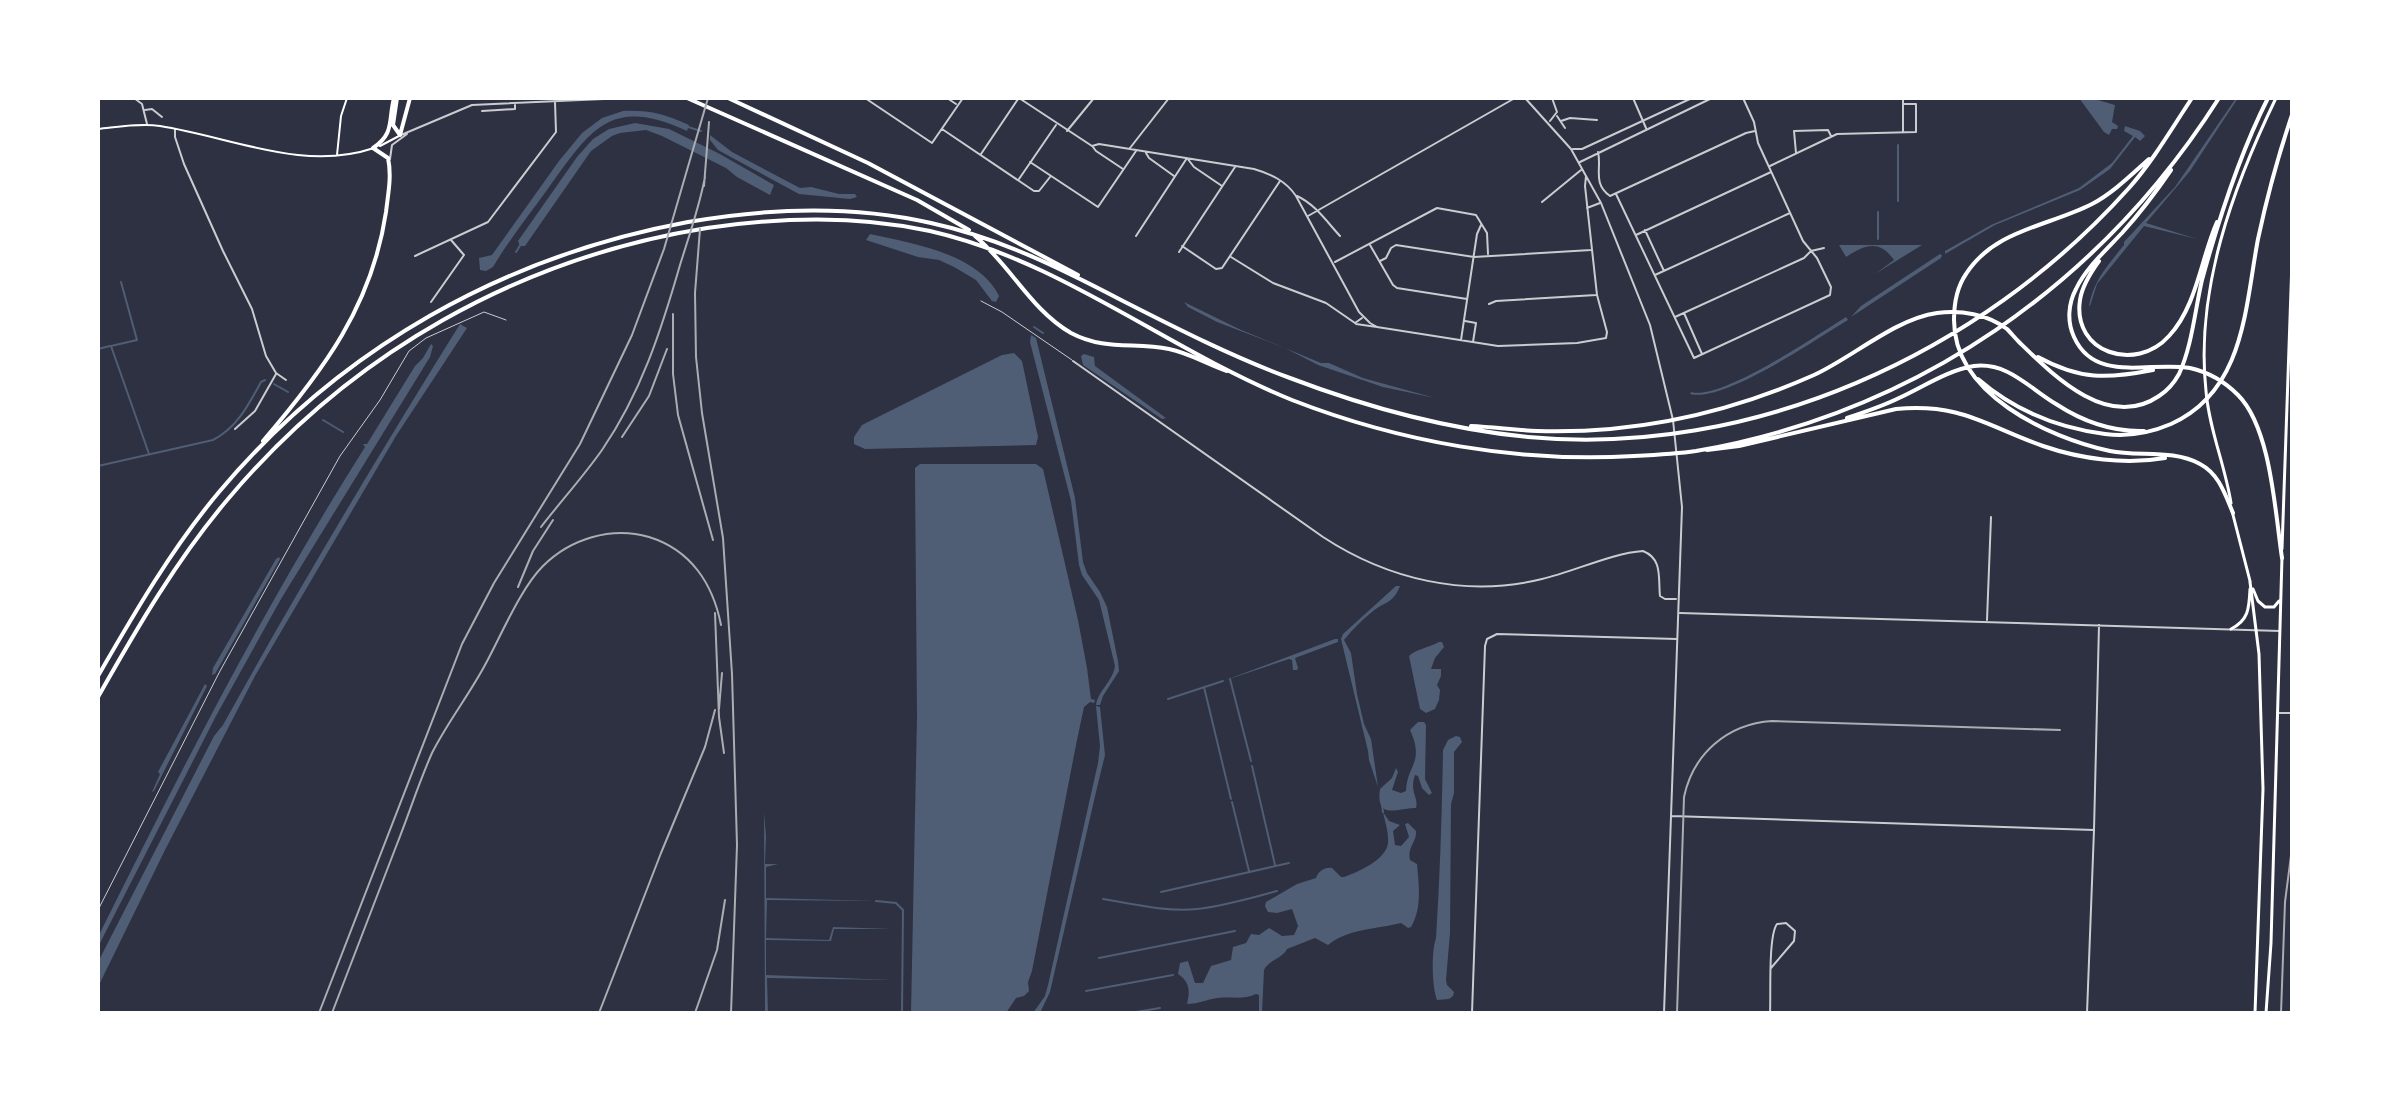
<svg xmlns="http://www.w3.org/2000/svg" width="2390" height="1111" font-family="Manrope,sans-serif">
	<rect width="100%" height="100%" fill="#2d3142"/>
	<path fill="#4f5d75" d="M2079 98H2091L2115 105 2112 122 2118 126 2117 129H2112L2109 135 2104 132Z
		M2236 98H2238L2190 171 2146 223 2197 239 2144 226 2097 284 2090 306 2089 305C2094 280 2108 265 2124 245V242L2175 187Z
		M623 111C650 110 664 114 689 125L687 131C609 95 590 131 547 190 529 215 509 240 493 267L486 271 480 270 479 258 492 255 559 161 582 133 602 118Z
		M635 123 669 129 718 153 774 185 770 195 737 177 726 168 662 136 646 130 620 133 612 136 591 151 525 246H520L518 241 577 157 593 139 609 129Z
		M2125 126 2140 131 2145 136 2140 141 2135 137 2110 169 2080 190 1995 225 1945 254V251L1991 225 2079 188 2112 163 2133 136 2124 131Z
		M710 135 732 152 800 188 811 187 839 194H855L857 197 850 199 799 194 718 150 710 140Z
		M870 234C912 243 979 254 999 296L996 302 992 301 976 280 954 267 939 260 918 257 866 240Z
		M1839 245H1922L1875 274 1894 260C1879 239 1865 245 1846 257Z
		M1940 254 1942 255 1941 258 1851 317 1861 306Z
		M1184 302 1239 329 1321 363H1329L1363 378 1435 398 1383 387 1318 365 1285 348 1217 322 1188 307Z
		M1846 317 1848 320C1816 339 1724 403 1690 394L1691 392C1721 401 1817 335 1846 317Z
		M460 324 467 328 396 436 255 676 165 850 98 987V962L214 736 223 725C298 589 378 456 460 324Z
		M1031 335 1036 338 1075 498 1083 562 1087 573 1100 592 1107 607 1118 661 1119 671 1103 696 1100 705H1096C1098 691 1113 681 1115 666L1099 600 1082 575 1079 565 1071 501 1030 342Z
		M431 344 433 346 430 357 281 599 216 716 98 947V937C181 770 265 605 365 447L363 444H367L415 366 423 358Z
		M1014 353 1022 361 1038 437 1036 445 865 449 854 444V437L862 425 1002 355Z
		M1084 354 1094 357 1095 366 1166 418 1162 419 1083 365 1081 356Z
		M920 464H1036L1043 469 1078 620 1087 668 1091 699 1095 700 1094 703 1090 702 1084 707 1077 740 1032 971 1028 982 1029 991 1024 996 1016 998 1006 1013H911L917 716 915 475V468Z
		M279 557 280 559 215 674 212 675 213 668 276 559Z
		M1396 586H1400C1393 604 1385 601 1372 612 1362 620 1352 630 1344 640L1351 653 1357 694 1364 724 1371 739 1378 787 1369 760 1368 751 1341 639 1343 634Z
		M1335 639H1338V642L1295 658 1298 668 1297 670H1293L1292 660 1289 659 1223 681Z
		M1439 642H1442L1444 647 1435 658 1431 669H1441V676L1437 685 1440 690 1439 700 1435 709 1426 713 1420 709 1409 656C1414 650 1430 647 1439 642Z
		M205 684 207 686 154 791 152 792 160 774 158 772Z
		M1096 706 1100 707 1105 755 1096 792 1050 992 1040 1013H1033L1045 996 1048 985 1098 763 1100 746Z
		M1418 722H1424L1426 725 1425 779 1432 793 1429 795 1422 788 1418 776 1415 775C1409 792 1419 797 1416 808 1400 807 1375 822 1380 789L1392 778 1396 768 1398 772 1392 790 1401 793 1406 791C1407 764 1425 763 1410 730Z
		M1456 736 1460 737 1462 742 1454 752V793L1451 804 1450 933 1446 980 1447 985 1454 992 1453 996 1449 999 1437 1000C1432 987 1431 953 1436 938 1440 875 1442 813 1443 750L1448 740Z
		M1383 812 1389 821 1400 825 1393 831 1395 845 1401 846 1409 837 1405 824 1408 823 1416 831C1417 842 1407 847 1410 860L1417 864C1419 887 1422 908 1411 927L1408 928 1401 923C1377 929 1347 929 1328 945L1315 938 1287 949C1283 958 1269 960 1264 970L1262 1013H1259V995L1256 994C1241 1001 1229 995 1212 999 1203 1001 1196 1004 1187 1004 1190 991 1190 982 1178 974L1180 963 1188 961 1195 983H1203L1211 966 1231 960 1233 947 1246 943 1251 934 1259 935 1269 928 1282 936 1294 935 1298 926 1292 909 1277 913 1268 912 1265 906 1266 902 1297 884 1316 878C1318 872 1324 867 1332 868L1341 877H1344C1358 872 1386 860 1388 843 1389 833 1385 822 1383 812Z
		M764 813 766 836 765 864H778L766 867V898L876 901 767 900 766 938 829 940 833 927 892 929H834L831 941 766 940V975L892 980 767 978 768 1013H765Z"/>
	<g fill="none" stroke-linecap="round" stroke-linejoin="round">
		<path stroke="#4f5d75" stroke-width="2" d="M688 127 701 131
			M1898 145V201
			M1878 212V239
			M516 252 521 244
			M121 282 137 340 111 346 149 454
			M1034 327 1043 333
			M98 349 110 346
			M274 384 288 392
			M323 420 343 432
			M98 466 213 440C237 428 249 404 261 382L265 380
			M1230 679 1251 761
			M1204 687 1231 799
			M1168 699 1223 681
			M1252 766 1275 865
			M1232 802 1249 871
			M1382 805 1383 812
			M1161 892 1289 863
			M1103 899C1133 904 1166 912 1197 909 1224 906 1251 898 1277 891
			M876 901 896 903 903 910 902 1013
			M1099 958 1235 931
			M1086 991 1173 975
			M1130 1013 1160 1008"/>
		<path stroke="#caccd0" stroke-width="1" d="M981 301 1002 312 1072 360
			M98 910 220 671 340 456 380 400 409 351 426 338 484 312 506 320"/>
		<path stroke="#caccd0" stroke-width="2" d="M865 98 932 143 963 98
			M947 98 956 104
			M1019 98 1092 146 1099 144 1254 169C1271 174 1286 181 1296 196L1359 312 1370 323 1377 327 1498 346 1577 343 1606 338 1607 332 1597 295 1585 186 1586 176
			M1525 98 1571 149 1601 203 1650 325 1673 420 1682 507 1664 1013
			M1633 98 1646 128
			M1903 98V131
			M145 110 152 109 162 117
			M482 111 515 109V105
			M1557 116 1565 128
			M1550 121 1557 112 1552 98
			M1561 121 1570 118 1597 120
			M175 129V137L184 164 223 251 252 309 266 356 276 373 286 380
			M942 129 1034 191H1039L1050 177
			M1067 131 1094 98
			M401 135 472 105 604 99
			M1093 147 1096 151 1123 169
			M1130 148 1169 98
			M1573 149H1582L1692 98
			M1598 152C1602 168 1592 183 1610 196L1746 133 1755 131
			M1146 153 1149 158 1174 176
			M1796 153 1794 131 1828 130 1831 136
			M981 154 1018 99
			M390 159 392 145 407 134
			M1030 162 1098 207 1136 151
			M1580 162 1712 98
			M1770 166 1837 134 1916 132V104H1903
			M1019 179 1056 125
			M1616 194 1694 358 1830 295 1831 287 1817 258 1803 241 1758 143 1754 122 1743 98
			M1297 196C1315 204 1327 222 1340 236
			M1542 202 1581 170
			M1587 208 1600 203
			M1308 216 1515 98
			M1645 230 1664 271
			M1636 235 1771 172
			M1136 236 1187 158 1194 167 1222 186
			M1370 245 1393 285 1397 288 1467 299
			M1182 246 1216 269 1222 268 1280 181
			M1179 252 1235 167
			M415 256 488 222 556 132 555 102
			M1231 257 1273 283 1326 303 1355 323 1362 318
			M1380 261 1386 258 1391 248 1396 245 1474 257 1591 250
			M1335 262 1437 208 1476 215 1487 233 1488 254
			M1655 275 1790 213
			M431 302 464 255 451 240
			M1489 304 1496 301 1596 295
			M1684 313 1702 354
			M1675 317 1804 258 1811 251 1824 248
			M1465 321 1476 323 1473 342
			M1356 324 1377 327
			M1461 340 1477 234 1481 225
			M1073 361 1323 537C1387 579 1465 598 1542 579 1573 572 1612 553 1643 551 1663 559 1658 578 1660 596L1665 599H1676
			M235 429 255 411 276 374
			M1680 613 2280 631
			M1987 620 1991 517
			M2277 713H2292
			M1672 816 2094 830 2099 625
			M1472 1013 1485 646 1487 639 1497 634 1677 639
			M1770 1013C1771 995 1768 936 1777 924L1786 923 1795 931 1794 941 1771 968
			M2087 1013 2094 830"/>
		<path stroke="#caccd0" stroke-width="2" d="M134 98 142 104 147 124"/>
		<path stroke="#fff" stroke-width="2" d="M98 129C118 127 140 123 160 126 231 137 303 172 374 148
			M380 146 399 136
			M337 155 341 116 347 98"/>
		<path stroke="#fff" stroke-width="3" d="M2282 549 2292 261
			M2250 582 2259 654 2263 789 2255 1013
			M2253 589 2258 601 2265 607H2274L2279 601
			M2231 629C2249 620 2249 608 2250 589
			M2266 1013 2271 943 2282 557"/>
		<path stroke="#fff" stroke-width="3" d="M2231 503C2225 465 2209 429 2206 391 2195 290 2233 187 2276 98
			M2232 511 2250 581"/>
		<path stroke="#fff" stroke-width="4" d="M397 98 393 125 400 135
			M687 98 917 200 969 230
			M728 98 868 163 1078 275
			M400 135 410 98
			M2149 159C2131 175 2113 193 2092 204 2049 226 1994 230 1966 274 1957 287 1954 303 1954 320 1954 394 2047 437 2110 451 2138 457 2173 449 2200 464 2219 474 2225 494 2233 513
			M2171 170C2156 192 2140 213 2122 233 2106 250 2086 268 2076 289 2068 304 2067 322 2074 337 2095 384 2151 361 2190 368 2208 372 2225 382 2238 395 2271 428 2275 512 2282 558
			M975 236C1010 265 1031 310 1071 333 1105 351 1134 342 1169 349 1189 353 1207 364 1227 371
			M2099 261C2091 272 2082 286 2080 300 2072 353 2136 373 2169 336 2197 306 2201 258 2217 222
			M2038 357C2080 380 2107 379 2153 370
			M1978 379C2014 410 2058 428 2105 434 2128 437 2150 433 2171 424 2245 391 2245 307 2258 239 2267 197 2278 156 2292 115
			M1847 418C1865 412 1883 406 1899 398 1923 387 1948 370 1974 366 2008 362 2029 388 2056 404 2082 421 2112 432 2144 431
			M1471 426C1493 427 1515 430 1537 431 1633 434 1726 414 1814 375 1853 357 1895 319 1937 313 1961 310 1987 314 2007 329 2011 333 2015 338 2019 342 2053 375 2108 431 2159 396 2167 391 2174 383 2179 374 2192 346 2195 310 2202 280 2219 218 2239 155 2268 98
			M263 441C323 371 372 306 386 212 388 194 392 176 388 158L373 148C395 133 388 121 394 98
			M1707 450 1739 446 1896 409C1962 403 1986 426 2043 446 2081 459 2125 465 2165 458
			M98 676C135 612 172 548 219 492 340 348 504 256 688 222 768 208 851 205 931 223 1000 238 1062 269 1123 301 1178 329 1233 357 1290 378 1366 407 1446 429 1528 437 1753 458 1980 354 2129 188 2153 161 2172 128 2192 98
			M98 697C137 628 177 559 228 499 351 353 519 258 707 228 781 217 857 215 930 231 1062 261 1168 350 1292 400 1400 442 1518 463 1634 456 1655 455 1676 454 1696 451 1916 413 2100 285 2219 98"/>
		<path stroke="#abadb3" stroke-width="2" d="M704 186 709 122
			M700 229 695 293 696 357 702 413 723 538 732 674 737 845 731 1013
			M673 314V374L678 415 713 540
			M622 437 649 396 667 349
			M541 527C561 501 583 477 602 450 641 393 661 331 680 265 689 236 699 208 705 177
			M518 587 533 551 553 520
			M715 613 719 717 724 753
			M719 709 722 673
			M319 1013 462 644 494 583 580 444 632 335 664 249 708 98
			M332 1013C354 956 376 900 397 844 409 814 419 782 432 753 447 723 469 695 485 665 501 636 520 589 543 566 570 539 611 526 649 537 691 550 713 584 721 625
			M599 1013 661 853 705 747 715 710
			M695 1013 717 950 725 900
			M1677 1013 1684 797C1693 754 1727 724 1772 721L2060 730
			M2281 1013 2285 902 2292 848"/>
	</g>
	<rect width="2390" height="1111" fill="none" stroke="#ffffff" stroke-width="200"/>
</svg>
